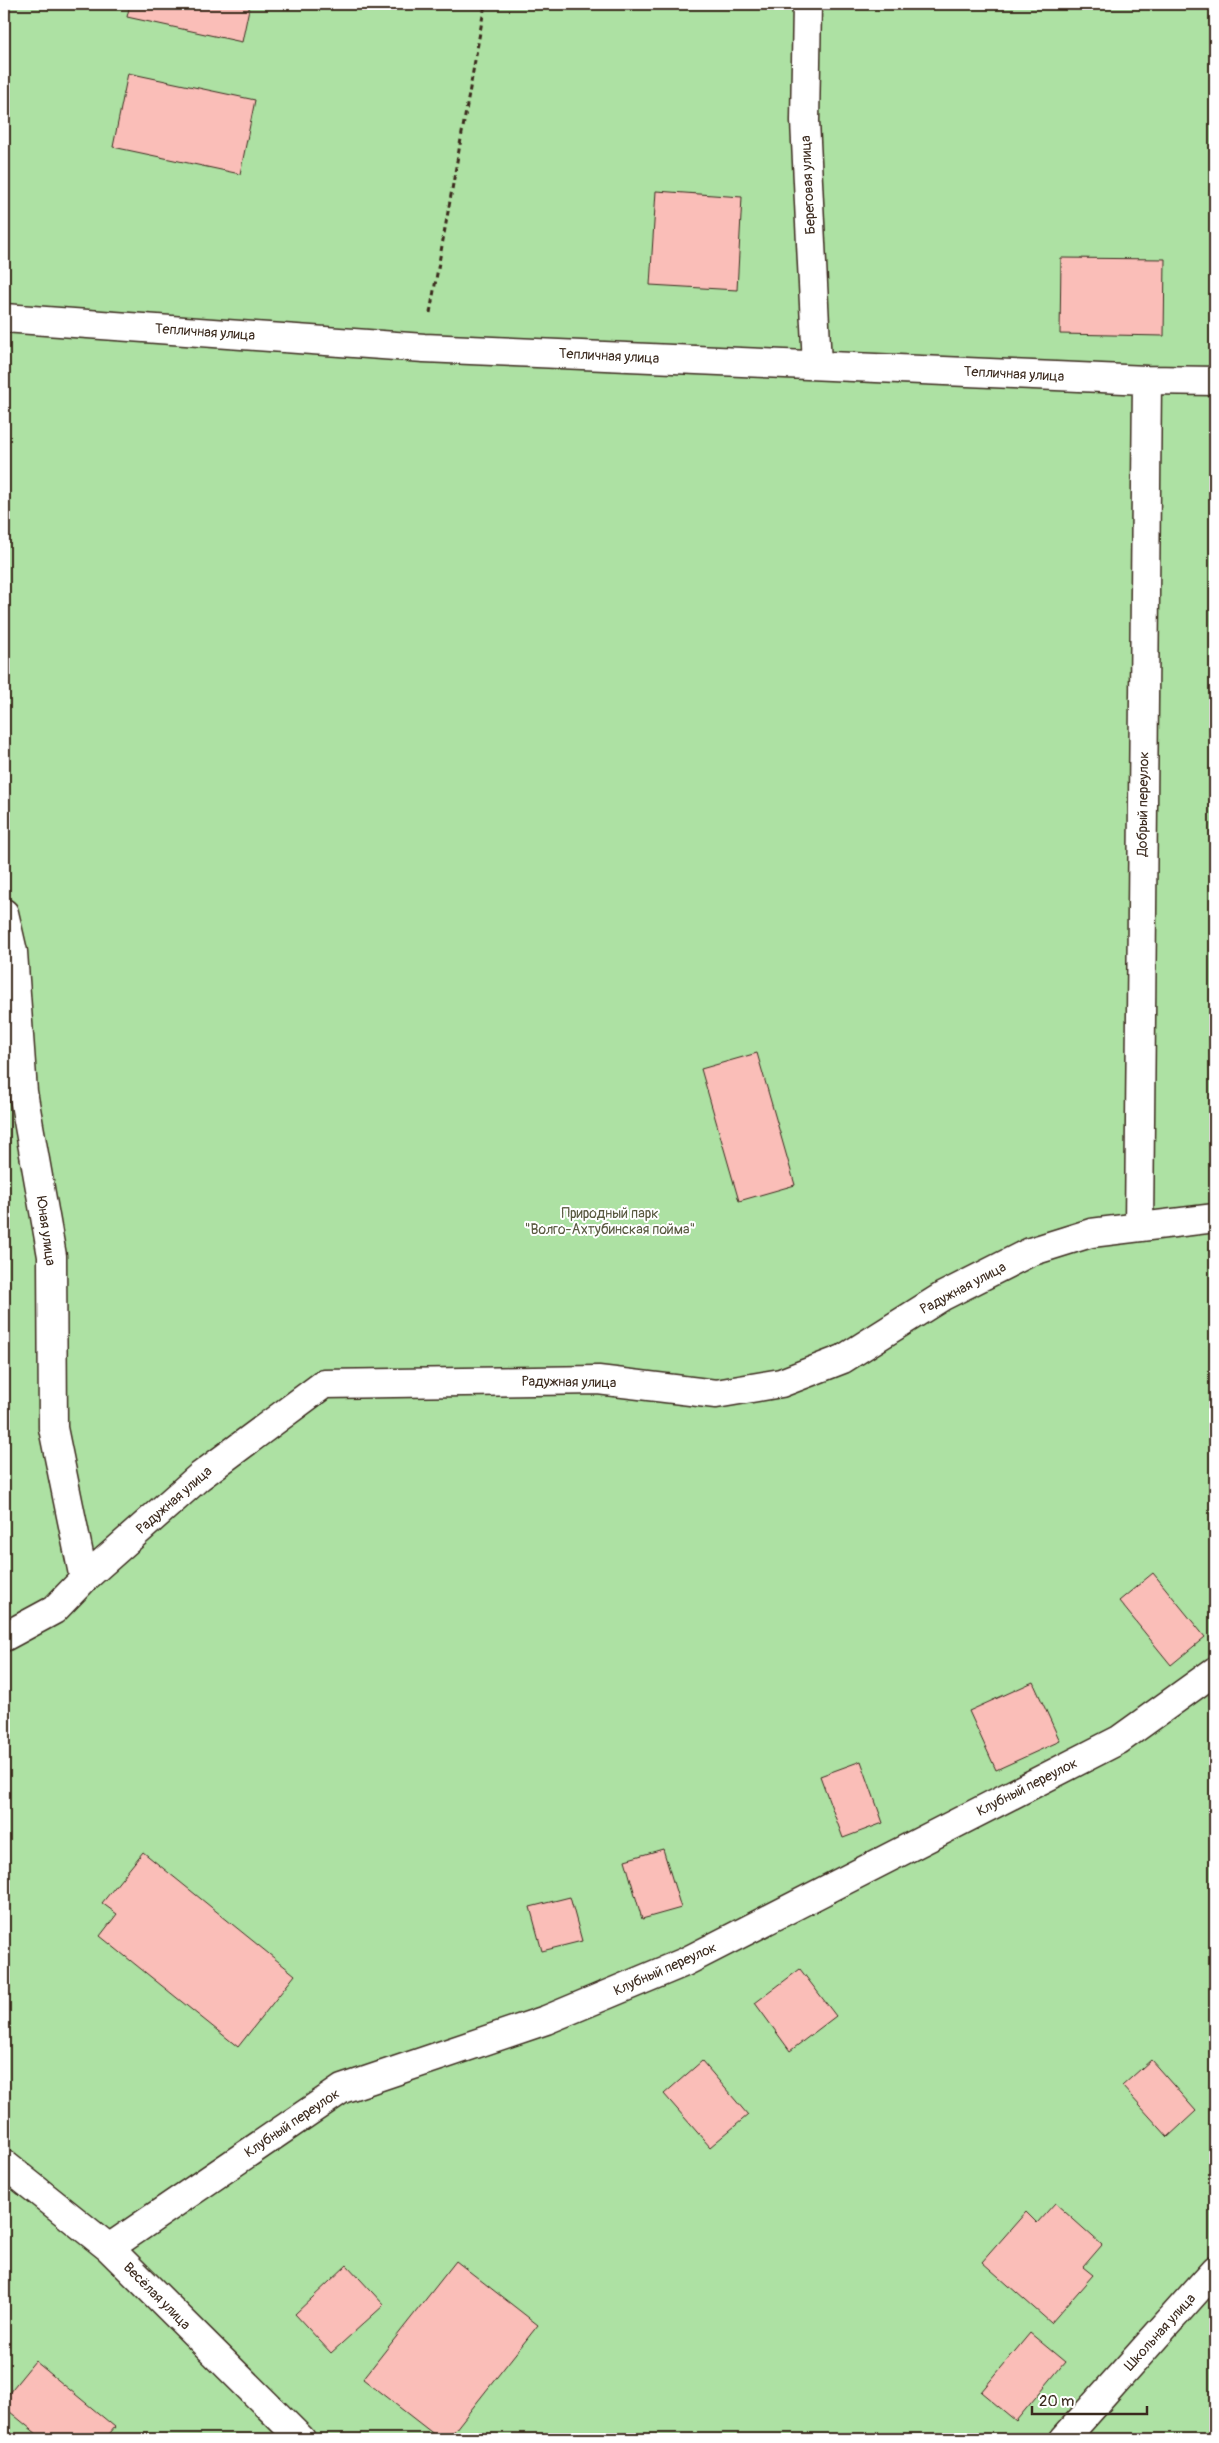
<svg xmlns="http://www.w3.org/2000/svg" width="1219" height="2443" font-family="Pangolin,sans-serif">
	<rect width="100%" height="100%" fill="#fef2f1"/>
	<filter id="ink" filterUnits="userSpaceOnUse"><feTurbulence type="fractalNoise" baseFrequency=".02" numOctaves="2"/><feDisplacementMap in="SourceGraphic" scale="10" xChannelSelector="R" yChannelSelector="G"/><feConvolveMatrix kernelMatrix="1 2 1 2 8 2 1 2 1" color-interpolation-filters="sRGB"/></filter>
	<g filter="url(#ink)">
		<path fill="#ade1a3" stroke="#748660" d="M4 4H1215V2439H4Z"/>
		<path fill="#fabeb8" stroke="#3b2a1e" d="M130 4H250L242 42 127 17Z
			M128 73 255 100 240 174 113 147Z
			M656 191 742 197 737 290 650 285Z
			M1061 258 1165 259 1164 336 1060 334Z
			M757 1053 795 1185 739 1201 701 1069Z
			M1153 1573 1205 1637 1171 1665 1119 1601Z
			M1033 1682 1060 1741 996 1770 969 1711Z
			M861 1761 883 1823 843 1838 820 1776Z
			M663 1849 681 1908 642 1919 625 1860Z
			M143 1852 295 1975 238 2047 100 1936 117 1914 102 1903Z
			M570 1897 582 1941 542 1951 530 1907Z
			M800 1969 836 2016 790 2051 755 2003Z
			M1151 2060 1196 2111 1168 2137 1122 2086Z
			M702 2061 748 2115 710 2147 664 2094Z
			M1055 2203 1102 2245 1083 2267 1093 2275 1051 2323 982 2262 1026 2212 1037 2223Z
			M456 2261 538 2325 448 2439H440L363 2379Z
			M347 2265 384 2305 331 2353 295 2314Z
			M1030 2333 1065 2362 1016 2421 981 2392Z
			M35 2361 115 2427 105 2439H43L4 2407V2399Z"/>
		<g fill="none" stroke-linecap="round" stroke-linejoin="round">
			<g stroke="#3b2a1e" stroke-width="31">
				<path id="street" d="M807 4 805 121 817 365
					M4 318 424 348 1147 380 1215 381
					M4 913 13 952 23 1092 52 1256 53 1428 84 1579
					M1139 1227 1147 380
					M4 1637 54 1610 84 1579 199 1477 324 1384 598 1380 716 1394 781 1383 843 1359 943 1296 1030 1252 1091 1233 1215 1218
					M4 2164 109 2248 301 2439
					M109 2248 342 2089 546 2020 685 1962 1119 1740 1215 1671
					M1064 2439 1215 2270"/>
			</g>
			<path stroke="#3b2a1e" stroke-width="3" stroke-dasharray="5 4" stroke-linecap="butt" d="M430 313 485 4"/>
			<use href="#street" stroke="#fff" stroke-width="28"/>
		</g>
	</g>
	<g text-anchor="middle" dominant-baseline="central" stroke-width="4" stroke-linejoin="round" paint-order="stroke">
		<g font-size="14" fill="#3b2a1e" stroke="#fff">
			<text transform="translate(808 185) rotate(-93)">Береговая улица</text>
			<text transform="translate(205 332) rotate(4)">Тепличная улица</text>
			<text transform="translate(609 356) rotate(3)">Тепличная улица</text>
			<text transform="translate(1014 374) rotate(3)">Тепличная улица</text>
			<text transform="translate(1143 804) rotate(-89)">Добрый переулок</text>
			<text transform="translate(46 1231) rotate(82)">Юная улица</text>
			<text transform="translate(963 1288) rotate(-28)">Радужная улица</text>
			<text transform="translate(569 1382) rotate(1)">Радужная улица</text>
			<text transform="translate(174 1500) rotate(-41)">Радужная улица</text>
			<text transform="translate(1027 1787) rotate(-27)">Клубный переулок</text>
			<text transform="translate(665 1969) rotate(-24)">Клубный переулок</text>
			<text transform="translate(292 2123) rotate(-34)">Клубный переулок</text>
			<text transform="translate(157 2296) rotate(45)">Весёлая улица</text>
			<text transform="translate(1160 2332) rotate(-48)">Школьная улица</text>
		</g>
		<g font-size="14" fill="#58583f" stroke="#fff">
			<text x="610" y="1213">Природный парк<tspan x="610" dy="16">"Волго-Ахтубинская пойма"</tspan></text>
		</g>
	</g>
	<rect width="1219" height="2443" fill="none" stroke="#fff" stroke-width="20"/>
	<rect x="10" y="10" width="1199" height="2423" fill="none" stroke="#3b2a1e" stroke-width="2" filter="url(#ink)"/>
	<path d="M1032 2406v8h115v-8" fill="none" stroke="#3b2a1e" stroke-width="2.5"/>
	<text x="1039" y="2406" font-size="15" fill="#3b2a1e" stroke="#ffffff" stroke-width="4" paint-order="stroke">20 m</text>
</svg>
